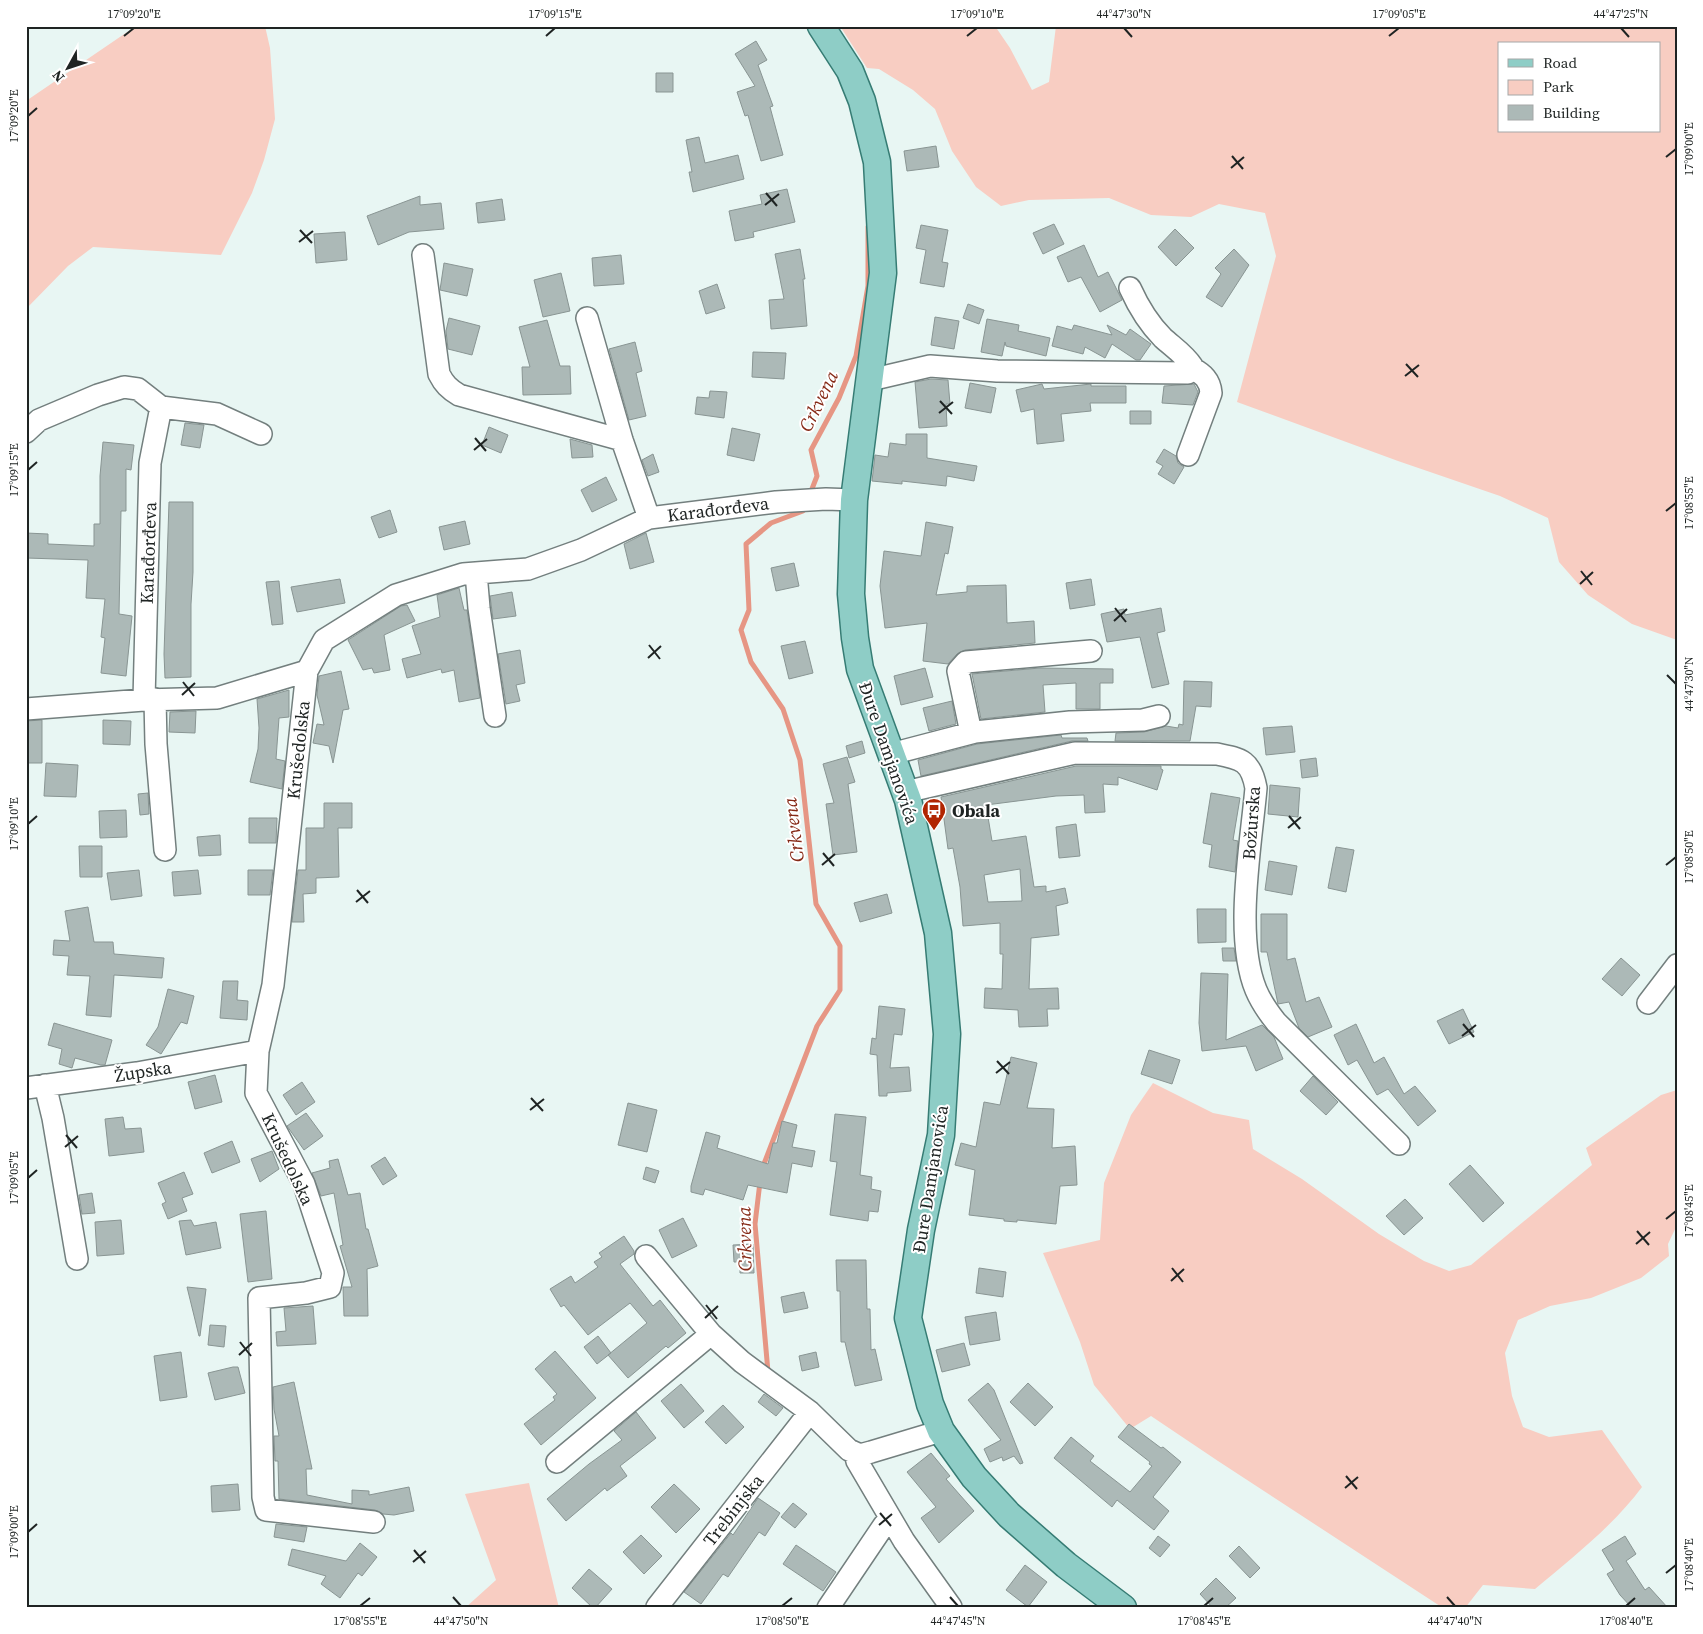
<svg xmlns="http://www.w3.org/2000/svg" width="1703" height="1634" font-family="'Source Serif 4',serif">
	<rect width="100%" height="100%" fill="#e8f6f3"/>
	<path fill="#f8cdc2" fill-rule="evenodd" d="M136 26H265L270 48 275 119 264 160 252 193 221 255 93 247 68 266 26 309V101Z
		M840 26H995L1010 48 1032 90 1049 82 1056 26H1677V640L1632 624 1588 595 1559 562 1548 518 1500 496 1398 461 1237 402 1276 256 1265 213 1219 204 1191 217 1151 215 1109 198 1029 200 1001 206 976 187 952 151 935 109 913 90 879 69 867 68ZM1499 44H1659V131H1499Z
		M1153 1083 1213 1113 1249 1120 1253 1149 1302 1179 1379 1234 1424 1261 1449 1271 1471 1265 1592 1165 1586 1148 1661 1095 1677 1090V1225L1668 1244 1669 1256 1641 1278 1591 1298 1550 1306 1518 1320 1505 1353 1512 1396 1523 1427 1549 1437 1602 1430 1642 1487C1613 1526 1572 1558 1535 1589L1483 1585 1465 1608H1443L1218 1461 1151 1416 1130 1429 1094 1385 1080 1342 1043 1253 1100 1240 1104 1183 1131 1115Z
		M529 1483 559 1608H465L496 1580 465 1494Z"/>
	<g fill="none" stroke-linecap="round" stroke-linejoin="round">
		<path stroke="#e69684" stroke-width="5" d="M810 494 817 476 811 450 839 398 856 356 868 286V227
			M762 1169 817 1026 840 990V946L816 904 800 760 783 709 751 662 741 630 749 610 746 544 771 523 803 511 805 507
			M760 1182 755 1224 768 1372"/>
	</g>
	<path fill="#acb9b7" stroke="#899593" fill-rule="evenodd" d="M756 41 767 60 758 65 773 106 770 107 783 155 761 161 748 115 745 116 737 92 755 86 735 54Z
		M656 73H673V92H656Z
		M699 137 705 163 738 155 744 179 693 192 689 172H692L686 140Z
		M936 146 939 167 907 171 904 151Z
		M787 189 795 222 753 232 754 237 735 241 729 211 762 204 760 195Z
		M420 196V205L441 203 444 229 409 232 378 245 367 216Z
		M502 199 505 220 478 223 476 203Z
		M1054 224 1064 244 1043 254 1033 233Z
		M921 225 948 230 942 262 948 263 944 287 920 283 926 250 916 248Z
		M1175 229 1194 248 1176 266 1158 247Z
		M345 232 347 260 316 263 314 234Z
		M1084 245 1098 277 1108 272 1122 300 1100 312 1081 277 1068 282 1057 257Z
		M800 249 805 279H803L807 326 771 329 769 300 784 299 775 254Z
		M1234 249 1249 265 1222 307 1206 297 1221 274 1215 268Z
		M621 255 624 284 594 286 592 258Z
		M444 263 473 269 467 296 440 290Z
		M561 273 570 311 543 317 534 280Z
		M717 284 725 308 706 314 699 291Z
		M968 304 984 310 979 324 963 318Z
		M935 317 959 321 954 349 931 345Z
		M449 318 480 326 472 355 448 349 446 331Z
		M987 319 1019 325 1018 331 1050 338 1046 356 1006 346 1005 342 1002 356 981 352Z
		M547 320 560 366H570L571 394 523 395 522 367H530L519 327Z
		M1074 325 1112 335 1107 325 1126 335 1130 329 1151 344 1140 360H1136L1112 344 1105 358 1085 347 1083 354 1052 346 1057 326 1072 330Z
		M635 342 642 371 636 373 646 416 629 420 609 349Z
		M753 352 786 353 784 379 752 377Z
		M931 379 948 380 950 404H946L947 426 919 428 915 382Z
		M970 383 996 388 991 413 965 408Z
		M1042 384 1044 389 1091 384V386H1126V403H1090L1091 411 1061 414 1064 441 1037 444 1034 409 1021 412 1016 390Z
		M1194 384 1198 392 1193 405 1162 403 1164 386Z
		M710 391 727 392 724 418 695 414 697 397 709 398Z
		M1130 411H1151V424H1130Z
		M185 423 204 425 200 448 181 445Z
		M489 427 508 435 501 453 482 445Z
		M732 428 760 434 754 461 727 455Z
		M906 434H927V458L977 466 974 481 947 476 946 486 902 481V484L872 481 875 455 888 457 890 443 906 445Z
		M570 439 592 445 593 457 572 458Z
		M103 442 134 445 131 470 126 469V511H121L119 614 132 616 126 676 101 673 105 638 101 637 105 599 86 598 88 560 26 558V533L48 534V544L94 546V524H100V476Z
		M1164 449 1176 456 1178 463 1184 467 1174 484 1158 474 1163 466 1156 462Z
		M653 454 659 472 648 476 642 460Z
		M606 477 617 500 592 512 581 490Z
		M169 502H193V572L191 604V677L165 678 164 654Z
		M390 510 397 532 379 538 371 517Z
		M465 521 470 544 444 550 439 527Z
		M926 522 953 527 948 554 945 553 936 595 967 592V586L1006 585 1007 623 1034 621 1035 643 965 650 957 654 948 664 923 661 927 623 885 628 880 586 884 551 921 556Z
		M646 533 654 562 630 569 624 544Z
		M794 563 799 586 776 591 771 568Z
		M340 579 345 603 297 612 291 587Z
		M1091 579 1095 605 1070 609 1066 583Z
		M279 581 283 624 272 625 266 582Z
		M459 588 464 610H467L480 698 459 702 454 670 442 673 441 669 407 678 402 659 421 654 412 626 440 617 437 595Z
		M512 592 516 616 493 619 490 596Z
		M407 605 415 621 384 635 390 670 374 673 372 668 363 670 348 640 401 606Z
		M1161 608 1165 631 1157 633 1169 684 1152 688 1140 637 1107 642 1101 614 1124 609 1125 615Z
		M805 641 813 673 789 679 781 646Z
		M520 650 525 683 516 685 520 701 506 704 498 654Z
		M925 668 933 697 901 705 894 676Z
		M1040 668 1113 669V683H1100V709H1076V683L1043 685 1045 712 981 719 972 674Z
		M341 671 349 709 343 710 333 763 329 746 313 743 317 724 324 725 317 695 319 676Z
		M1184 681 1212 682 1211 707 1196 706 1190 741H1115L1116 733 1144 732 1166 726 1178 728 1179 724 1183 725Z
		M289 690V717L279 718 276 759 285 761 282 789 250 782 258 749 259 728 257 699Z
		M952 701 956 724 929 731 923 708Z
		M196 711 195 733 169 732 170 712Z
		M42 720V763H26V721Z
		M103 720 131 721 130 745 103 744Z
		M1292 726 1295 752 1266 755 1263 728Z
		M1061 735 1062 738H1087L1088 741H1072L921 776 918 760 977 744Z
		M862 741 865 753 849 758 846 746Z
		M847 757 855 782 848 784 857 852 833 855 826 804 834 803 823 764Z
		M1316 758 1318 776 1302 778 1300 760Z
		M46 763 78 765 76 797 44 796Z
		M1076 766H1161V769L1163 770 1157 790 1118 777V785L1103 784 1105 812 1085 813 1084 795 1056 796 986 805 992 841 1026 836 1034 887 1046 886V892L1065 888 1068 903 1056 906 1059 935 1031 938 1029 989 1058 988 1059 1009H1047L1048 1026 1019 1027 1018 1010 984 1008 985 988 1002 989 1003 954H1000V923L963 926 960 887 953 848 948 849 941 797ZM1020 869 1022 901 988 902 984 875Z
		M1270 785 1300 788 1298 817 1268 814Z
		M148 793 149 814 140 815 138 794Z
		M1211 793 1240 798 1233 840 1238 841 1235 872 1209 867 1212 845 1203 843Z
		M324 803H352V828H338L339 877 316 878V893L303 894 304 922H292L298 870H306V828H324Z
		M126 810 127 837 100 838 99 811Z
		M249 818H277L276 843H249Z
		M1076 824 1080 856 1059 858 1056 827Z
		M220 835 221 855 199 856 197 837Z
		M79 846H102V877H80Z
		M1336 847 1354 850 1346 892 1328 888Z
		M1269 861 1297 866 1292 895 1265 890Z
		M139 870 142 896 111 900 107 873Z
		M198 870 201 894 174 896 172 872Z
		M248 870H273L270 895H248Z
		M887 894 892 913 860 922 854 903Z
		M88 907 94 942H113L114 954 164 958 162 978 114 975 111 1017 86 1015 90 976 67 975 69 956 53 955 54 940 70 941 65 911Z
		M1197 909H1226V942L1198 943Z
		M1261 914H1287V960L1295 958 1306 1002 1319 997 1332 1027 1308 1037 1299 1028 1289 1002 1278 1004 1267 952H1261Z
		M1222 948H1234L1236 961H1223Z
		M1621 958 1640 975 1622 996 1602 979Z
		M1201 973 1228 974 1226 1040 1262 1025 1274 1037 1283 1059 1256 1071 1246 1046 1202 1051 1199 1023Z
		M223 981H238L237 1000 248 1001 247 1020 220 1018Z
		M168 989 194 996 187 1024 181 1022 161 1054 146 1045 158 1027Z
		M879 1006 905 1009 902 1035 894 1034 890 1068 909 1067 911 1091 887 1093V1096H879L877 1055 870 1054 872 1038 876 1039Z
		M1463 1009 1474 1032 1449 1044 1437 1021Z
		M54 1023 112 1040 105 1065H101L75 1058 72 1068 59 1064 62 1049 48 1045Z
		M1356 1024 1374 1063 1384 1057 1404 1094 1415 1086 1436 1111 1418 1126 1388 1089 1377 1095 1357 1060 1348 1065 1334 1035Z
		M1149 1050 1180 1060 1172 1084 1141 1074Z
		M1011 1057 1037 1063 1027 1108 1054 1109 1052 1148 1075 1146 1077 1185 1060 1186 1056 1224 1017 1220V1222L1004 1221V1219L969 1215 975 1170 955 1165 961 1143 976 1147 984 1102 1000 1105Z
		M215 1075 222 1102 195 1109 188 1082Z
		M1313 1076 1338 1102 1326 1115 1300 1091Z
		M302 1082 315 1102 296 1115 283 1095Z
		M628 1103 657 1110 647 1152 618 1145Z
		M306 1113 323 1136 304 1150 287 1126Z
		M835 1114 866 1117 860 1175 872 1177 871 1189 881 1191 878 1212 869 1211 868 1221 830 1215 837 1162 830 1161Z
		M123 1117 125 1129 141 1128 144 1152 109 1156 105 1119Z
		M782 1121 797 1125 792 1147 815 1151 812 1167 792 1163 787 1193 748 1185 743 1200 705 1189 703 1195 691 1192V1186L706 1132 720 1136 717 1148 768 1164 773 1143H777Z
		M232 1141 240 1162 212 1173 204 1153Z
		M272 1151 279 1169 260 1182 251 1159Z
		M385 1157 397 1176 383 1185 371 1166Z
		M338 1159 348 1195 360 1193 366 1229H368L378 1266 367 1269 368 1316H344L343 1287H352L340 1246 343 1245 334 1193 321 1196 312 1173 330 1168 329 1161Z
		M1470 1165 1504 1203 1483 1222 1449 1184Z
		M646 1167 659 1171 655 1183 643 1179Z
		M184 1172 193 1194 182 1198 187 1211 168 1219 162 1204 166 1202 158 1183Z
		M92 1193 95 1213 82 1214 79 1195Z
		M1405 1199 1423 1218 1404 1235 1386 1216Z
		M266 1211 272 1279 248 1282 240 1214Z
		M683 1218 697 1246 672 1258 659 1230Z
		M121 1220 124 1254 97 1256 95 1222Z
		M191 1220 194 1226 216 1222 221 1248 186 1255 179 1221Z
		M624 1236 634 1251V1254L620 1264 653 1306 660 1300 686 1333 668 1348 666 1346 628 1378 608 1355 647 1323 630 1303 588 1335 564 1305 561 1307 550 1289 571 1276 575 1283 598 1267 594 1262 602 1257 599 1253Z
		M753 1244 754 1273H740V1262H734L733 1245Z
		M836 1260H866L867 1309H870L871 1350 875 1349 882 1380 855 1386 845 1342H841L840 1291H837Z
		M979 1268 1006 1272 1003 1297 976 1293Z
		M187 1287 206 1289 200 1336H199Z
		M804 1292 808 1308 784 1313 781 1297Z
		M313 1306 316 1344 277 1346 276 1332 286 1331 284 1308Z
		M996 1312 1000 1340 970 1345 965 1317Z
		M210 1325 226 1326 224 1347 208 1345Z
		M598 1336 611 1353 597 1364 584 1347Z
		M964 1343 970 1365 942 1372 936 1350Z
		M555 1351 596 1398 541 1445 524 1424 555 1400 553 1397 557 1394 535 1369Z
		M181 1352 187 1397 160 1401 154 1356Z
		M816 1352 819 1367 802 1371 799 1356Z
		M233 1367H238L245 1393 215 1400 208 1373Z
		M294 1382 312 1469H306L307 1495 352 1504V1490L369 1491V1495L409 1487 414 1511 394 1515 383 1514 375 1510 279 1499 278 1461H275L274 1436H279L274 1409 273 1387Z
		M988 1383 994 1390 1023 1463 1020 1464 1014 1456 1003 1461 1002 1457 990 1462 984 1449 1001 1440 968 1400Z
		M1028 1383 1053 1407 1035 1426 1010 1402Z
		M681 1384 704 1411 684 1428 661 1401Z
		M764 1394 783 1408 776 1416 758 1402Z
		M723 1405 744 1427 726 1444 705 1422Z
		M636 1412 656 1438 620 1466 627 1476 607 1491 605 1488 566 1521 547 1499 589 1464 622 1440 614 1431Z
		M1129 1424 1161 1448 1163 1447 1181 1462 1153 1497 1169 1511 1154 1530 1117 1500 1112 1507 1054 1458 1071 1437 1094 1456 1090 1461 1130 1492 1152 1466 1149 1464 1150 1462 1118 1437Z
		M931 1453 950 1476 946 1479 974 1511 939 1543 921 1518 936 1507 907 1472Z
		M238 1484 240 1510 212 1512 211 1486Z
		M674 1484 700 1509 676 1533 651 1507Z
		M758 1498 780 1513 765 1536 759 1532 728 1577 723 1574 701 1604 684 1592 731 1533 733 1535Z
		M793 1503 807 1514 795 1528 781 1517Z
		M276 1524 307 1527 304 1542 274 1537Z
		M641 1535 662 1556 644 1574 623 1552Z
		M1158 1536 1170 1545 1160 1557 1149 1548Z
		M1625 1536 1636 1554 1626 1561 1645 1590 1649 1587 1668 1608H1632L1620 1595 1607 1574 1614 1570 1602 1550Z
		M360 1543 377 1557 362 1576 358 1573 340 1598 321 1584 326 1576 288 1565 292 1549 346 1561Z
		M796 1545 836 1572 823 1591 783 1564Z
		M1239 1546 1260 1568 1250 1578 1229 1556Z
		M1025 1565 1047 1582 1028 1607 1006 1590Z
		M589 1569 612 1589 595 1608H593L572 1588Z
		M1216 1578 1236 1598 1225 1608H1213L1200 1594Z"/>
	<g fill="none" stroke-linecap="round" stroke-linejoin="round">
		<g stroke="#737f7e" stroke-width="24">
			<path id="minor" d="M423 255 439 374C444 384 449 389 459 395L622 440
				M587 318 622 440 649 518
				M870 380 930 366 997 371 1188 373 1191 371 1192 366C1185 355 1173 347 1163 338 1148 323 1139 308 1130 288
				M26 432 39 420 98 395 124 387 138 389 161 407 217 414 261 434
				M1188 455 1211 393C1210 380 1203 374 1192 368
				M476 573 479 608 495 716
				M307 671 273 985 258 1051 256 1093 304 1184 333 1273 330 1287 306 1293 259 1298 263 1497 266 1510 374 1522
				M155 699 156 744 165 850
				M144 700 150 463 161 407
				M26 709 144 700 217 698 307 671 324 640 396 595 463 574 528 569 581 550 649 518 776 502 826 499 854 500
				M971 733 958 671 966 662 1091 651
				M891 754 975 732 1070 722 1143 720 1159 716
				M905 792 1075 753 1217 754C1242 759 1251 761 1256 788 1251 845 1234 937 1256 990 1261 1002 1268 1012 1276 1022L1399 1144
				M1648 1003 1677 965
				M45 1085 53 1118 77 1259
				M26 1088 137 1073 258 1051
				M646 1256 711 1334 742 1362 810 1412 849 1450 860 1455 871 1452 941 1431
				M855 1453 857 1461 904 1541 951 1607
				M557 1462 711 1334
				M657 1607 810 1412
				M828 1608 884 1525 890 1520"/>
		</g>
		<g stroke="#367c74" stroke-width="29">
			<path id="major" d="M821 26 850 71 862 101 877 162 883 273 854 500 851 594 855 638 860 669 908 800 938 933 947 1034 941 1135 921 1230 908 1318 930 1404 941 1431 974 1477 1009 1515 1066 1565 1123 1608"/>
		</g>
		<use href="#minor" stroke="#fff" stroke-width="21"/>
		<use href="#major" stroke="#8ecdc6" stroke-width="26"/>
	</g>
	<path fill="none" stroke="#1f2423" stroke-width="2" d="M1124 28 1132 37M1621 28 1629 37M124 36 134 28M546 36 555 28M967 36 977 28M1389 36 1399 28M28 116 37 108M1232 156 1243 169M1666 157 1676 149M1231 168 1244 157M766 193 777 206M765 205 779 194M300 230 312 243M299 242 313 231M1406 364 1418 377M1405 376 1419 365M940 401 952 414M939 413 953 402M475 438 486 451M474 450 487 439M28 470 37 462M1666 511 1676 503M1581 571 1592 585M1580 584 1593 572M1115 608 1126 622M1114 621 1127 609M649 645 660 659M648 658 661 646M1667 675 1676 684M183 682 194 696M182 695 195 683M1289 816 1300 829M28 824 37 816M1288 828 1301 817M823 853 834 866M822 865 835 854M1666 865 1676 857M357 890 368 903M356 902 370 891M1463 1024 1474 1037M1462 1036 1476 1025M997 1061 1009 1074M996 1073 1010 1062M531 1098 543 1111M530 1110 544 1099M66 1135 77 1148M65 1147 78 1136M28 1178 37 1170M1666 1219 1676 1211M1637 1231 1649 1245M1636 1244 1650 1232M1172 1268 1183 1282M1171 1281 1184 1269M706 1305 717 1319M705 1318 718 1306M240 1342 251 1356M239 1355 252 1343M1346 1476 1357 1489M1345 1488 1358 1477M880 1513 891 1526M879 1525 892 1514M28 1532 37 1524M414 1550 425 1563M413 1562 426 1551M1666 1573 1676 1565M453 1597 461 1606M950 1597 958 1606M1447 1597 1455 1606M360 1606 370 1598M782 1606 792 1598M1204 1606 1213 1598M1626 1606 1635 1598"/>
	<defs>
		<g id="bus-pin" transform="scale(1.25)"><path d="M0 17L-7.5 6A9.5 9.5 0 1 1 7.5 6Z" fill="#b12501" stroke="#fff"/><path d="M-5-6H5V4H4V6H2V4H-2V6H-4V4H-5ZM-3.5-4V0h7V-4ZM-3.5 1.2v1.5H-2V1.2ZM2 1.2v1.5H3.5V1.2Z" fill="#fff"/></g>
	</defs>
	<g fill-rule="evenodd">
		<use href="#bus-pin" x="934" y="810"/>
	</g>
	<g text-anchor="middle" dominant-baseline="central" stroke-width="4" stroke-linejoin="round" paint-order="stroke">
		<g font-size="18" fill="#1f2423" stroke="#fff">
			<text transform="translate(718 509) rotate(-7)">Karađorđeva</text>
			<text transform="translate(148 553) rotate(-88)">Karađorđeva</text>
			<text transform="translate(298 750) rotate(-84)">Krušedolska</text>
			<text transform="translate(889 753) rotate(71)">Đure Damjanovića</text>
			<text transform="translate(1251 823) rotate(-86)">Božurska</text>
			<text transform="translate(143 1071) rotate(-9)">Župska</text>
			<text transform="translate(288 1159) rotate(65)">Krušedolska</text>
			<text transform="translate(930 1179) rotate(-81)">Đure Damjanovića</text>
			<text transform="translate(733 1510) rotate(-52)">Trebinjska</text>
		</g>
		<g font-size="18" font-weight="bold" fill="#1f2423" stroke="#fff" text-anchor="start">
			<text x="952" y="810">Obala</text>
		</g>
		<g font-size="19" font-style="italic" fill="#862a17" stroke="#fff">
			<text transform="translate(818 401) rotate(-64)">Crkvena</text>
			<text transform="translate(793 830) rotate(-97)">Crkvena</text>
			<text transform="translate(744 1239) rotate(-91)">Crkvena</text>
		</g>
	</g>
	<rect width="1703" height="1634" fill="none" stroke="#ffffff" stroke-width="55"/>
	<rect x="1498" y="42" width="162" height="90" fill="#ffffff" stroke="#a5a7a7"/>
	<rect x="1508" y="59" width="25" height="8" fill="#8ecdc6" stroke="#a5a7a7"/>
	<text x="1543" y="68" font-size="15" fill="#1f2423">Road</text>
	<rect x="1508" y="80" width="25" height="15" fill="#f8cdc2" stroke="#a5a7a7"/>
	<text x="1543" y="92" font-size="15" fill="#1f2423">Park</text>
	<rect x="1508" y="105" width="25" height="15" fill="#acb9b7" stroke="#a5a7a7"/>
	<text x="1543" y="118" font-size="15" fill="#1f2423">Building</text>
	<g transform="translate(68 68) rotate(230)" stroke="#ffffff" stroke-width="4" paint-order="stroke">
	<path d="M0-4L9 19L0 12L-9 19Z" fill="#1f2423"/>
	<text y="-8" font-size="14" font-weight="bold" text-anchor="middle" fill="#1f2423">N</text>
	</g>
	<rect x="28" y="28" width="1648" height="1578" fill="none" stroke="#1f2423" stroke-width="2"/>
	<g font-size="12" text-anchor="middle" fill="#1f2423">
		<text x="134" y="18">17°09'20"E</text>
		<text x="555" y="18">17°09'15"E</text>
		<text x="977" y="18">17°09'10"E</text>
		<text x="1124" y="18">44°47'30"N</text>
		<text x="1399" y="18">17°09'05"E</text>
		<text x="1621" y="18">44°47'25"N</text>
		<text transform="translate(14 116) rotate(-90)" y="4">17°09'20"E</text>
		<text transform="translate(1689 149) rotate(-90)" y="4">17°09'00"E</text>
		<text transform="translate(14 470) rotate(-90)" y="4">17°09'15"E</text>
		<text transform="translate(1689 503) rotate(-90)" y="4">17°08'55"E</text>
		<text transform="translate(1689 684) rotate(-90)" y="4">44°47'30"N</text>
		<text transform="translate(14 824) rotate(-90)" y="4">17°09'10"E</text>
		<text transform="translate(1689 857) rotate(-90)" y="4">17°08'50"E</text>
		<text transform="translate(14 1178) rotate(-90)" y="4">17°09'05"E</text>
		<text transform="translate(1689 1211) rotate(-90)" y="4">17°08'45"E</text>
		<text transform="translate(14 1532) rotate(-90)" y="4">17°09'00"E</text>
		<text transform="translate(1689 1565) rotate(-90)" y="4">17°08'40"E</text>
		<text x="360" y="1625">17°08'55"E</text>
		<text x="461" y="1625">44°47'50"N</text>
		<text x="782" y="1625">17°08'50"E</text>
		<text x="958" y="1625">44°47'45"N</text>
		<text x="1204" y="1625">17°08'45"E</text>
		<text x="1455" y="1625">44°47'40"N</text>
		<text x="1626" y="1625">17°08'40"E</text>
	</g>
</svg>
